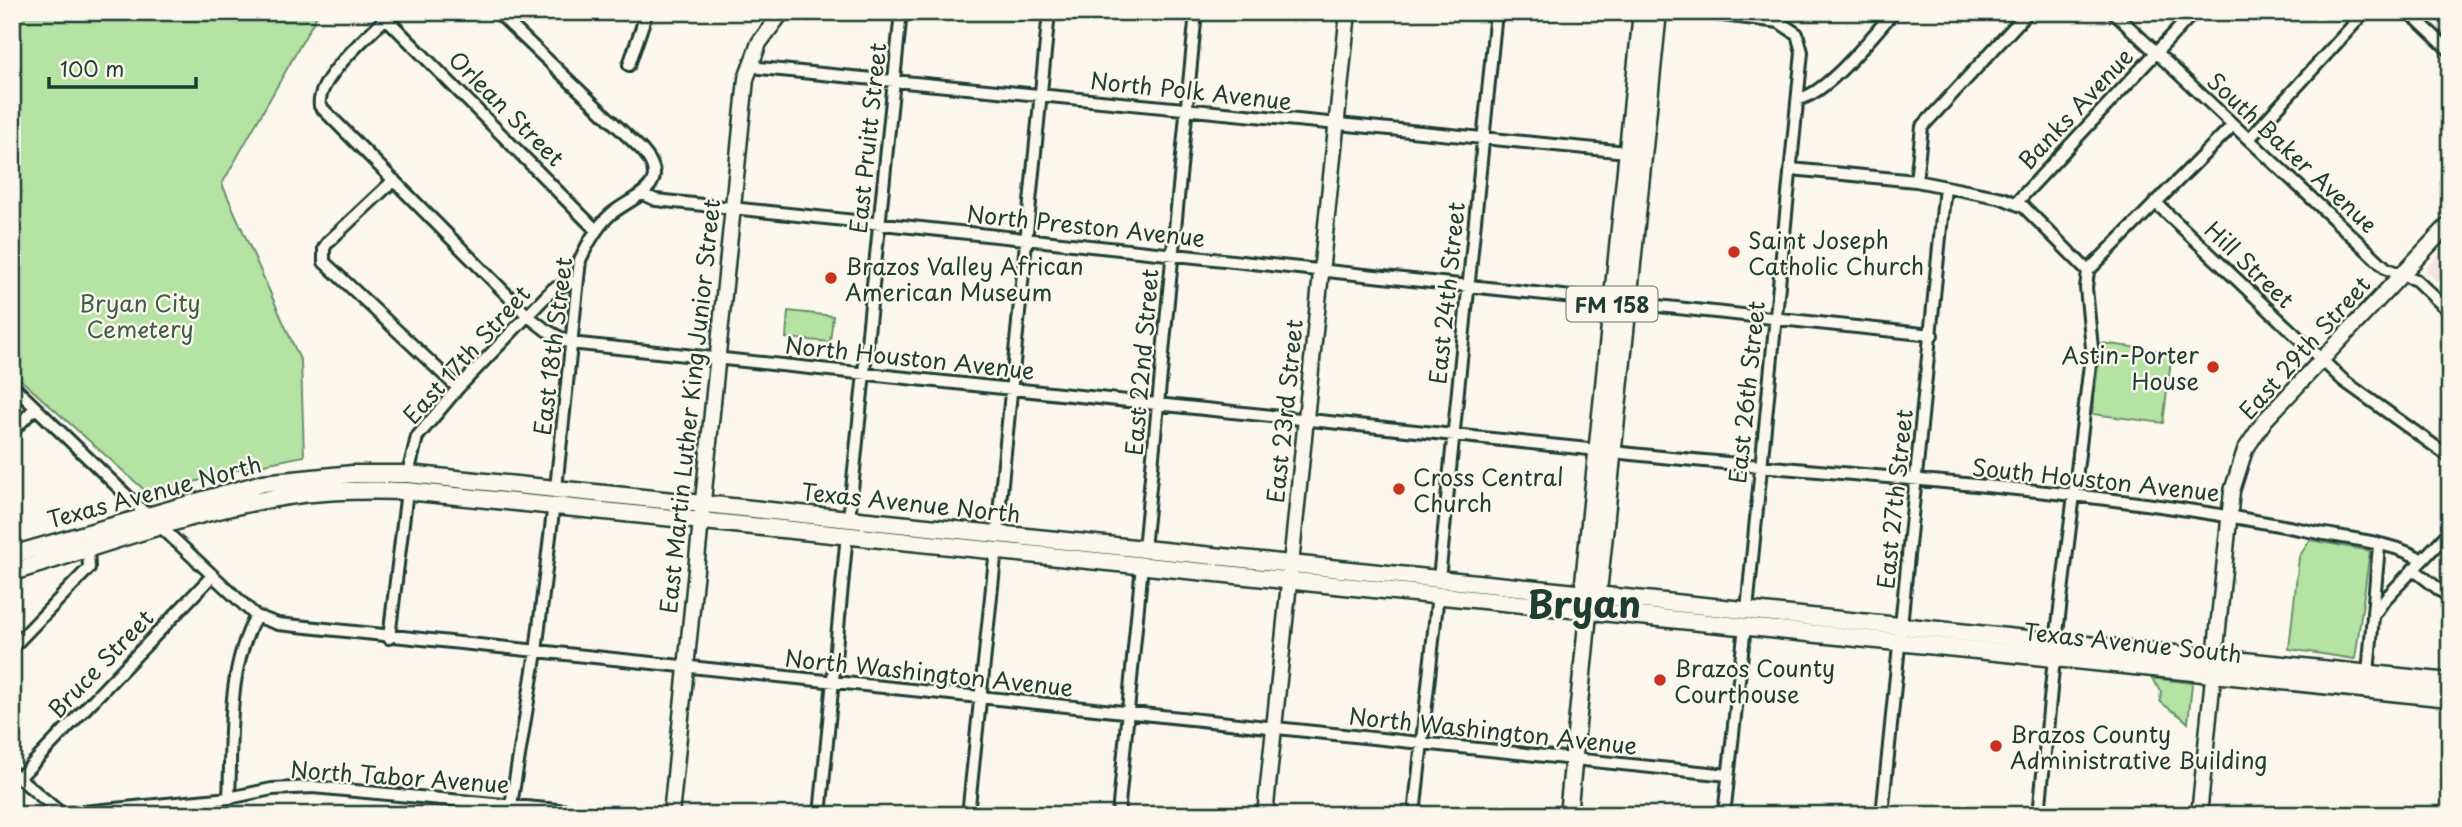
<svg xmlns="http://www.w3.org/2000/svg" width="2462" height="827" font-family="'Playpen Sans',sans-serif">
	<rect width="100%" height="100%" fill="#fbf7ec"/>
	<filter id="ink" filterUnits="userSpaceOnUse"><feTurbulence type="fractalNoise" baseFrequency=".0143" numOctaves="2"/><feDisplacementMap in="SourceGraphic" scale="14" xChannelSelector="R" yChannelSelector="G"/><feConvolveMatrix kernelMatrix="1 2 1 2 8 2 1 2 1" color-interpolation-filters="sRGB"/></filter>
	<g filter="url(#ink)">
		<path fill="#f6e4e5" d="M2450 242V294L2425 270Z"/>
		<path fill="#b4e3a3" stroke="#6a906c" stroke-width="2" d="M12 12H319L222 184 301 362 304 456 235 470 150 495 12 372Z
			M788 311 833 316 830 342 786 338Z
			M2101 343 2172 352 2163 423 2092 414Z
			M2310 540 2370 551 2355 659 2289 649 2299 557Z
			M2151 678 2192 683 2188 723C2180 714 2170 711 2160 701L2161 691Z"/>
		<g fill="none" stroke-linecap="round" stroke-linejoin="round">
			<g stroke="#1f3d34" stroke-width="16">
				<path id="street" d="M392 12C373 32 315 79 320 106L528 316 546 330 570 343 1598 450
					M497 12 642 150C674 186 635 195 611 214 597 226 588 243 580 260L556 488
					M1699 12 1779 22 1797 34 1802 52 1747 610
					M2113 12 2387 269 2416 280 2450 312
					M2409 12 2450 51
					M386 18 596 230
					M751 64 760 68 1627 152
					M629 65 647 12
					M1798 99C1828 94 1872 35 1894 12
					M2249 139 2365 12
					M1791 169 1916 181 2002 198 2024 207 2088 271
					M394 180 328 242 324 248V262L458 388
					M1916 181 1922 127 2028 12
					M643 194 656 200 1932 335
					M2155 202 2344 381 2450 457
					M2016 203 2194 12
					M12 385 146 514
					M12 432 35 408
					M1613 452C1845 477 2081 485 2309 531 2341 538 2396 542 2422 560
					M408 474 417 437 458 388 553 289 576 281
					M849 519 901 12
					M162 528 256 616 278 624 1728 775
					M997 533 1049 12
					M1144 549 1196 12
					M2413 569 2450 598
					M1439 579 1496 12
					M2373 613 2379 546
					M389 638 407 491
					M2056 641 2092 348 2086 288 2088 271 2233 125
					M12 648 89 568 88 549
					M2368 674 2373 616 2385 599 2450 531
					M12 772 63 815
					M19 778 212 576
					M229 798C232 738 226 671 256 616
					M511 805 536 652 554 503
					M62 814 229 798 272 789 313 787 611 815
					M820 815 847 534
					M968 815 996 549
					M1118 815 1142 565
					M1414 815 1438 594
					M1724 815 1745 626
					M1882 815 1945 187
					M2039 815 2054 658"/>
			</g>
			<g stroke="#1f3d34" stroke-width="19">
				<path id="secondary" d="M671 815 746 79 759 43 782 12
					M1265 815 1348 12
					M2199 815 2232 491 2245 450 2265 420 2450 223"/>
			</g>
			<g stroke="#1f3d34" stroke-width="21">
				<path id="primary" d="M12 555 263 483 353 474H408L2450 682
					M12 572C105 545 199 508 295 495 332 490 369 490 407 491L2450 698
					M1590 594 1599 583 1658 12
					M1568 815 1590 594 1584 582 1642 12"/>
			</g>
			<use href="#street" stroke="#fbf7ec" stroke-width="10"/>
			<use href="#secondary" stroke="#fbf7ec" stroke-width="14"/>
			<use href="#primary" stroke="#fbf7ec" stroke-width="16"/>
		</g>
	</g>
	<g fill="#c8321e" stroke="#fbf7ec" stroke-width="2.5">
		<circle cx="1734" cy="252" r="7"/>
		<circle cx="831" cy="278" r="7"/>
		<circle cx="2213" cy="367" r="7"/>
		<circle cx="1399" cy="489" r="7"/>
		<circle cx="1660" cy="680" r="7"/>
		<circle cx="1996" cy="746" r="7"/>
	</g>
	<g text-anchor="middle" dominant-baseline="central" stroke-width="5" stroke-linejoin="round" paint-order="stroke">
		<rect fill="#fbf7ec" stroke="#61756b" stroke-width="2" x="1566.5" y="286.5" width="91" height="35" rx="5"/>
		<g font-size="21" font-weight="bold" fill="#1f3d34">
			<text x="1612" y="304">FM 158</text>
		</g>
		<g font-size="23" fill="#1f3d34" stroke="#fbf7ec">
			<text transform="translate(1191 90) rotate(6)">North Polk Avenue</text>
			<text transform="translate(507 108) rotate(45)">Orlean Street</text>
			<text transform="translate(2075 108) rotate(-47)">Banks Avenue</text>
			<text transform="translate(867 138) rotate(-84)">East Pruitt Street</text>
			<text transform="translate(2293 152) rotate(43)">South Baker Avenue</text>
			<text transform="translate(1086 225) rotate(6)">North Preston Avenue</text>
			<text transform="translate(2250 264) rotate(44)">Hill Street</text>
			<text transform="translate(1446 293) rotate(-84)">East 24th Street</text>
			<text transform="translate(552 346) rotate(-83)">East 18th Street</text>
			<text transform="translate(2304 347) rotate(-48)">East 29th Street</text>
			<text transform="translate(466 354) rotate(-48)">East 17th Street</text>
			<text transform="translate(910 357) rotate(6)">North Houston Avenue</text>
			<text transform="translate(1141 362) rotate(-85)">East 22nd Street</text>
			<text transform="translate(1746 392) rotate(-84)">East 26th Street</text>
			<text transform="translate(689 406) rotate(-84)">East Martin Luther King Junior Street</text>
			<text transform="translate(1284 411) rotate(-84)">East 23rd Street</text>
			<text transform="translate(2096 479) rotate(6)">South Houston Avenue</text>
			<text transform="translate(154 491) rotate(-15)">Texas Avenue North</text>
			<text transform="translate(1894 499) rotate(-84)">East 27th Street</text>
			<text transform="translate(911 502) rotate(6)">Texas Avenue North</text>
			<text transform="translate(2133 642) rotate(6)">Texas Avenue South</text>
			<text transform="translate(100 663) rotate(-46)">Bruce Street</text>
			<text transform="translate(929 672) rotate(6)">North Washington Avenue</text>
			<text transform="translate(1493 730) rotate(6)">North Washington Avenue</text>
			<text transform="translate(400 776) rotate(4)">North Tabor Avenue</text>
		</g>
		<g font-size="23" fill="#1f3d34" stroke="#fbf7ec" text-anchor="start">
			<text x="1748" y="239">Saint Joseph<tspan x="1748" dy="26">Catholic Church</tspan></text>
			<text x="845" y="265">Brazos Valley African<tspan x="845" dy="26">American Museum</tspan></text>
			<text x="2199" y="354" text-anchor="end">Astin-Porter<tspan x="2199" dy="26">House</tspan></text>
			<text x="1413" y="476">Cross Central<tspan x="1413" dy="26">Church</tspan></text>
			<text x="1674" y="667">Brazos County<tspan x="1674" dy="26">Courthouse</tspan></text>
			<text x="2010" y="733">Brazos County<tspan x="2010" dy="26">Administrative Building</tspan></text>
		</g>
		<g font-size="23" fill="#3d5e4a" stroke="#fbf7ec">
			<text x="140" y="302">Bryan City<tspan x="140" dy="26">Cemetery</tspan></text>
		</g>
		<g font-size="37" font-weight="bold" fill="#1f3d34" stroke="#fbf7ec">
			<text x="1584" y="603">Bryan</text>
		</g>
	</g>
	<rect width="2462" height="827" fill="none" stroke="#fbf7ec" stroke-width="42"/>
	<rect x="21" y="21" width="2420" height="785" fill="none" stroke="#1f3d34" stroke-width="2.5" filter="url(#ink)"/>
	<path d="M49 77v10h147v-10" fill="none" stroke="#1f3d34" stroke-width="3.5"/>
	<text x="60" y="77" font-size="21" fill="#1f3d34" stroke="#fbf7ec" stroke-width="5" paint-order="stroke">100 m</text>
</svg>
